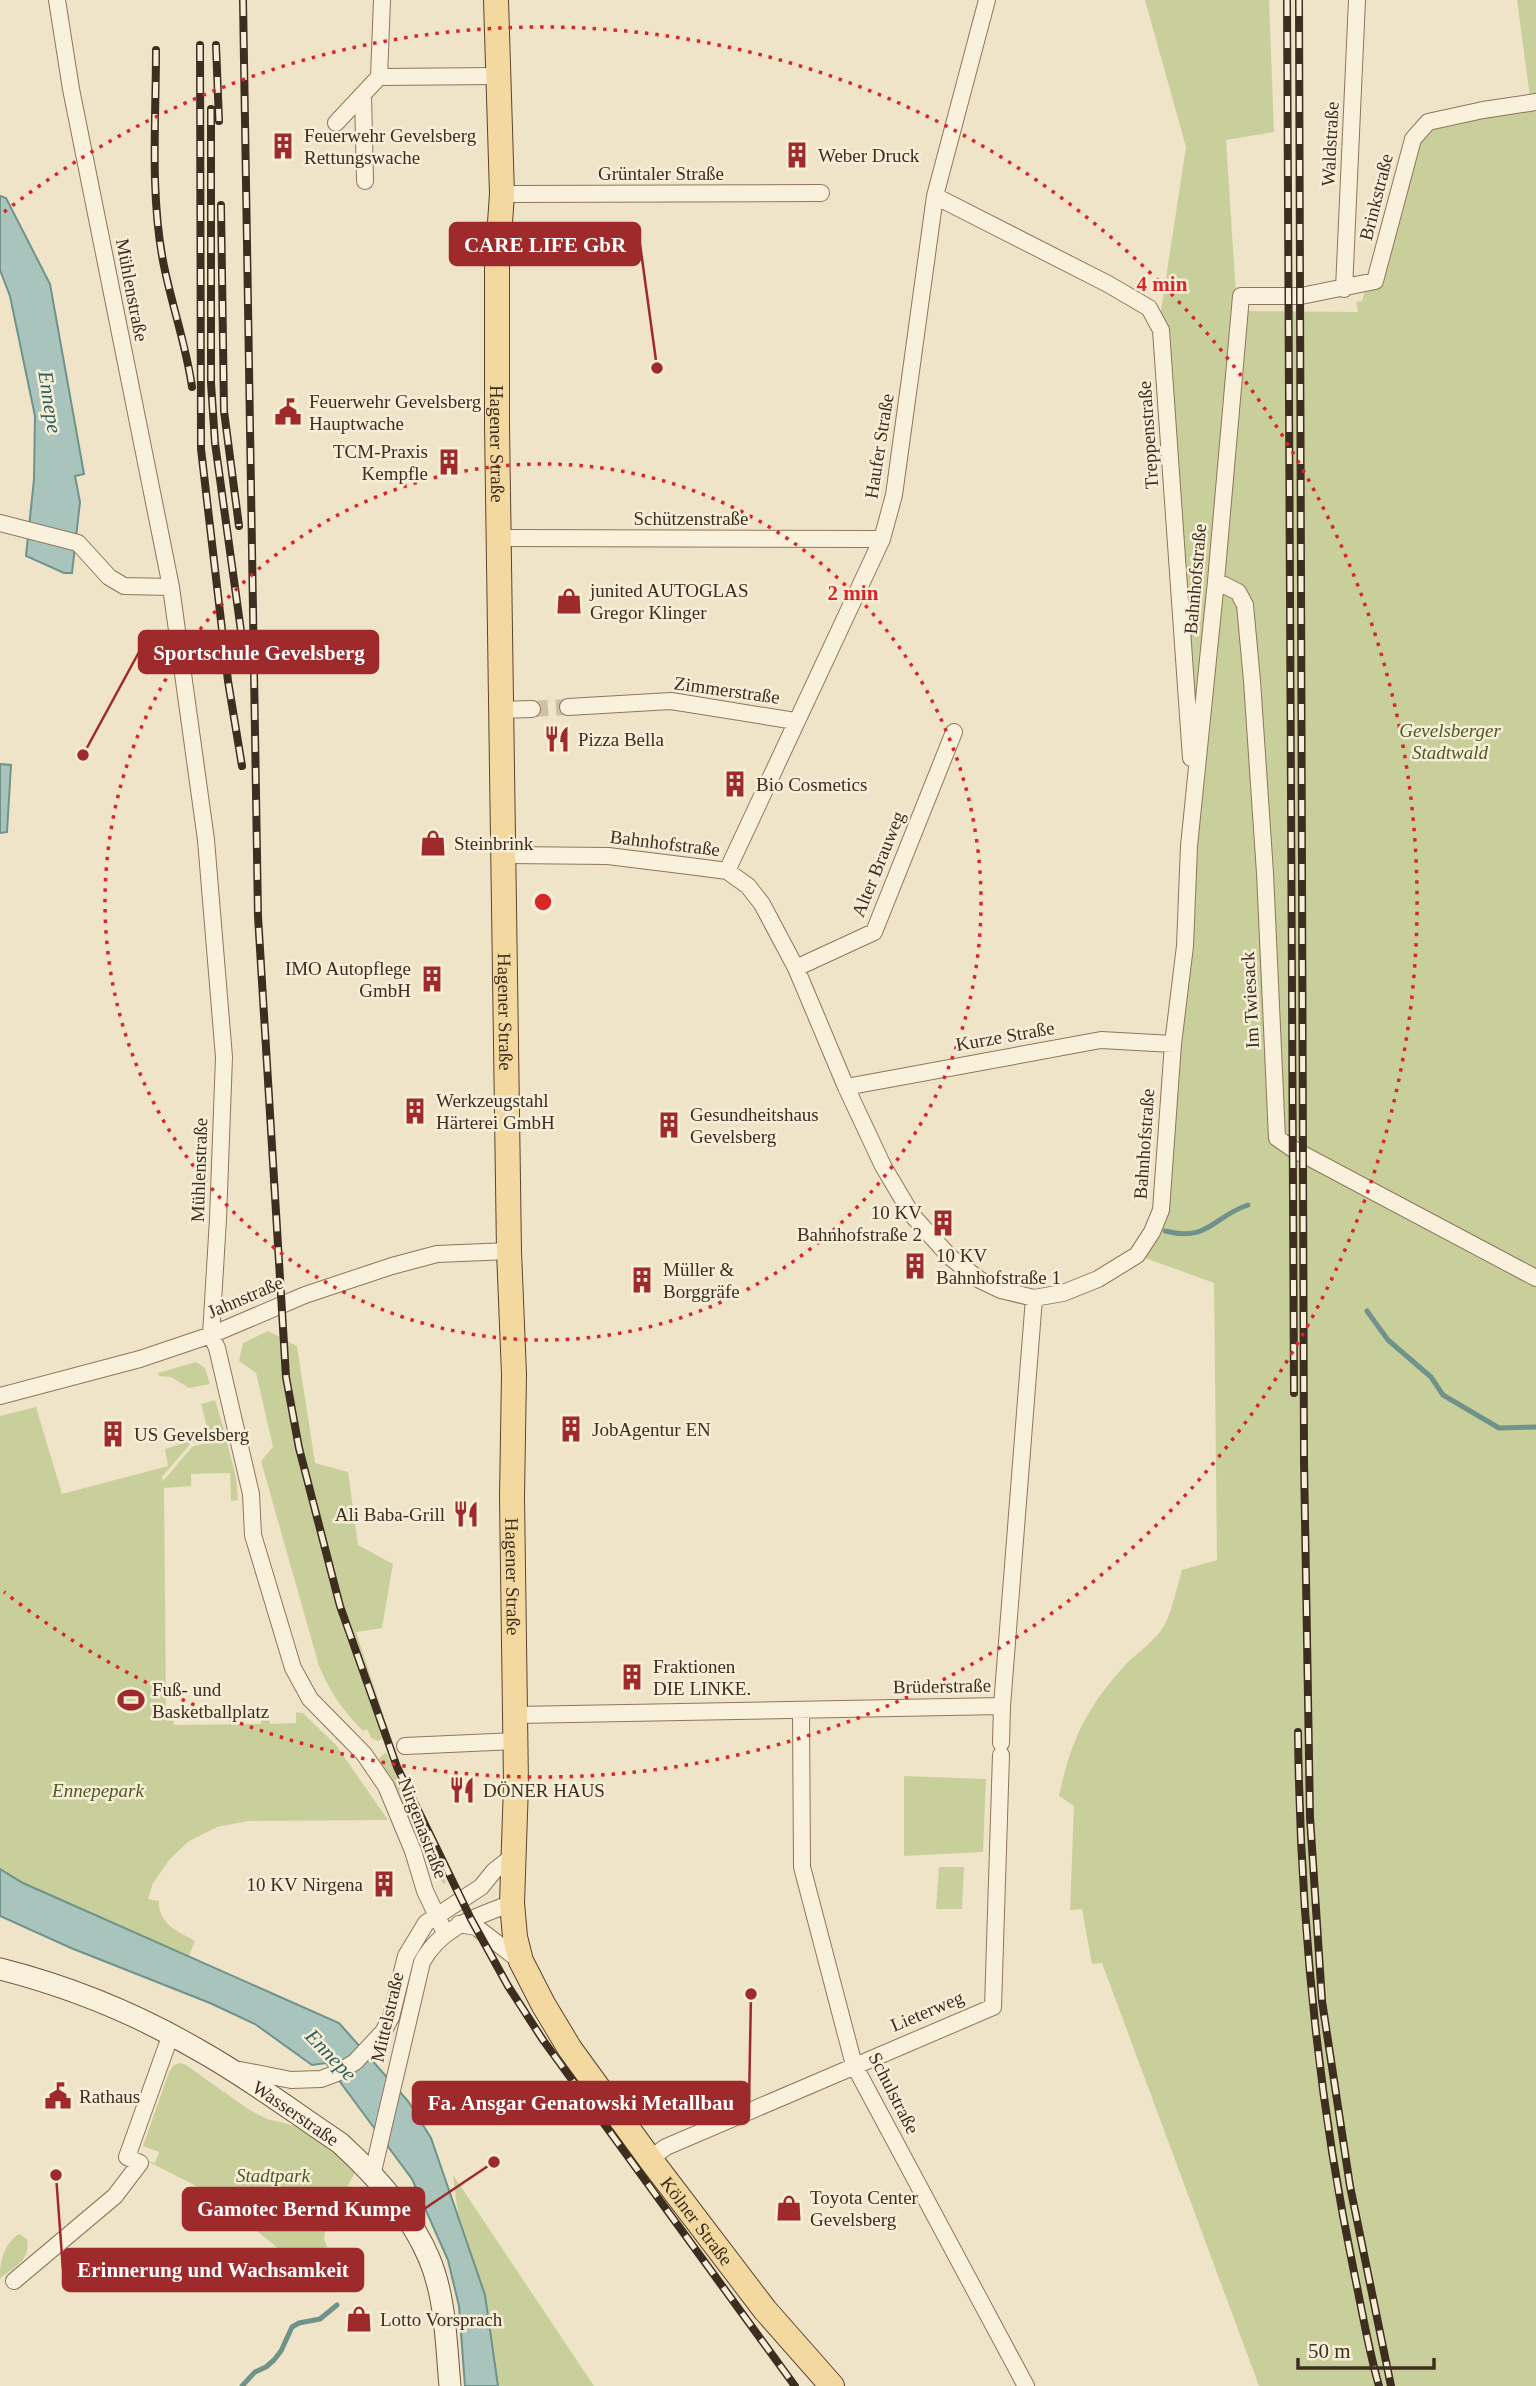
<svg xmlns="http://www.w3.org/2000/svg" width="1536" height="2386" font-family="'Times New Roman',serif">
	<rect width="100%" height="100%" fill="#f0e4c8"/>
	<path fill="#c9cf9b" d="M1145 0H1269L1274 132 1226 140 1237 311 1358 312 1356 302 1362 301 1408 138 1431 127 1531 105 1517 0H1536V2386H1259L1102 1963 1092 1964 1082 1909 1070 1910 1074 1806 1059 1796C1071 1739 1087 1707 1126 1664 1138 1652 1156 1640 1164 1626 1172 1612 1177 1586 1182 1570L1217 1560 1214 1283 1137 1255 1152 1232 1194 802 1159 324 1186 147Z
		M268 1331 297 1346 315 1463 348 1472 358 1545 393 1564 382 1628 356 1632 390 1735 378 1741 371 1738 367 1729 363 1731C342 1709 331 1694 319 1666L261 1461 273 1447 256 1373 239 1361 243 1343Z
		M196 1362 205 1368 210 1384 189 1388 171 1377 159 1376 158 1373Z
		M215 1400 225 1433 191 1443 162 1477 163 1481 192 1447 224 1437 226 1439 236 1477 238 1500 231 1501 230 1473 191 1474V1486L164 1488 166 1710 173 1711 174 1725 261 1724V1711H269L270 1724 296 1723V1712L303 1713 336 1745 388 1820 248 1821 217 1827 189 1841 170 1859 153 1883 148 1899 159 1901C158 1924 178 1931 195 1941L189 1956 23 1883 0 1869V1416L36 1407 62 1494 168 1466 165 1449 209 1435 201 1404Z
		M386 1752 421 1833 446 1882 443 1884 439 1876H436L426 1853 421 1850 397 1792 379 1759Z
		M904 1776 986 1779 983 1852 904 1856Z
		M939 1867H964L962 1909H936Z
		M180 2063 186 2065 248 2109 267 2119 296 2126 338 2154 355 2172 325 2232 324 2239 327 2247 308 2255 305 2252 291 2259 212 2194 145 2160 155 2163 159 2152 143 2146 169 2072 174 2065Z
		M453 2175 594 2386H498L485 2295 458 2214Z
		M19 2234 27 2239C31 2262 14 2265 0 2279 0 2261 3 2245 19 2234Z"/>
	<path fill="#a9c4bc" stroke="#6f938a" stroke-width="2" d="M0 196 6 198 50 284 84 474 75 476 80 502 72 573H64L26 556 34 479 35 416 10 296 0 270Z
		M0 764 11 765 7 832 0 833Z
		M0 1869 23 1883 339 2023 408 2101 431 2138 485 2295 498 2386H465L459 2306 448 2260 412 2179 326 2063 312 2065 255 2024 210 2003 71 1948 0 1916Z"/>
	<g fill="none" stroke-linecap="round" stroke-linejoin="round">
		<path stroke="#6f938a" stroke-width="5" d="M1165 1231C1209 1242 1212 1217 1248 1205
			M1367 1311 1388 1340 1431 1377 1443 1395 1499 1428 1536 1427
			M242 2386 255 2372 266 2367 274 2360 281 2351 292 2327 299 2323 320 2319 337 2305"/>
		<path stroke="#ccc0a6" stroke-width="16" stroke-dasharray="16 8" stroke-linecap="butt" d="M532 709 568 707"/>
		<g stroke="#8d765c" stroke-width="18">
			<path id="minor" d="M57 0 71 89 171 587 206 840 224 1057 218 1219 211 1335 217 1348 251 1494 253 1535 293 1668 310 1699 364 1754 386 1786 413 1851 425 1891 445 1933
				M379 77 497 76
				M363 94 365 181
				M336 123 379 77 382 0
				M502 194 821 193
				M935 196 1108 284 1149 308 1161 330 1191 758
				M1344 289 1357 0
				M0 523 78 543 109 577 124 586 171 587
				M500 538 882 539
				M1216 581 1238 592 1245 605 1252 681 1265 873 1277 1138 1293 1149 1536 1278
				M568 707 671 701 795 721
				M503 710 532 709
				M504 855 608 856 697 867 727 871 748 886 762 904 796 968 846 1087 883 1166 912 1215 950 1257 980 1280 1001 1290 1034 1298 1063 1293 1098 1279 1137 1255 1152 1232 1161 1210 1173 1044 1185 946 1189 846 1216 581 1241 296H1301L1375 281 1413 139 1428 122 1483 110 1536 102
				M727 871 882 539 894 495 935 196 987 0
				M796 968 874 932 954 732
				M846 1087 1101 1040 1173 1044
				M0 1396 140 1359 211 1335 305 1295 392 1266 437 1254 509 1251
				M801 1710 802 1867 854 2065 1026 2386
				M516 1715 1002 1706
				M1001 1743 1002 1706 1034 1298
				M405 1746 516 1741
				M459 1924 476 1927 519 1960
				M240 2070 291 2080 321 2079 337 2073 355 2062 383 2032 391 2017 406 1956 426 1923 481 1887 494 1871 513 1856
				M650 2159 666 2147 993 2007 1001 1755
				M372 2176 422 1962C441 1927 476 1917 512 1903
				M14 2281 115 2196 140 2163 127 2157 171 2034"/>
		</g>
		<g stroke="#6f573f" stroke-width="23">
			<g id="secondary">
				<path id="s1" d="M0 1969C71 1987 139 2015 202 2052 250 2079 295 2113 340 2143 375 2175 411 2215 429 2258 446 2298 446 2344 450 2386"/>
			</g>
		</g>
		<g stroke="#5b4430" stroke-width="26">
			<g id="primary">
				<path id="s2" d="M496 0 502 194 497 266V425L509 1251 514 1374 512 1497 516 1785 512 1903 515 1937 521 1961 543 2004 570 2049 650 2159 765 2310 832 2386"/>
			</g>
		</g>
		<use href="#minor" stroke="#faf1dc" stroke-width="16"/>
		<use href="#secondary" stroke="#faf1dc" stroke-width="21"/>
		<use href="#primary" stroke="#f3d9a0" stroke-width="24"/>
		<g stroke="#3d2e20" stroke-width="8">
			<path id="rail" d="M243 0 258 916 286 1377 299 1448 340 1606 397 1767 471 1919 508 1986 543 2040 795 2386
				M1287 0 1294 1393
				M1299 0 1304 1460 1310 1817 1322 2001 1350 2186 1391 2386
				M200 45 201 449 228 681 242 766
				M216 45 219 121
				M156 50C156 120 150 192 163 261 171 303 186 344 192 387
				M211 109V383L215 443 241 631
				M221 205 224 411 239 526
				M1298 1732C1300 1914 1317 2094 1354 2272 1362 2310 1368 2348 1379 2386"/>
		</g>
		<use href="#rail" stroke="#f7eed8" stroke-width="5" stroke-dasharray="16" stroke-linecap="butt"/>
	</g>
	<g fill="none" stroke="#d62828" stroke-width="3.5" stroke-dasharray="3.5 7">
		<circle cx="543" cy="902" r="438"/>
		<path d="M4 212A875 875 0 1 1 4 1592"/>
	</g>
	<defs>
		<g id="building-bare" transform="scale(2.1)"><path d="M-4-6H4V6H1V3H-1V6H-4ZM-2.5-4.3h1.7v1.8h-1.7ZM.8-4.3h1.7v1.8H.8ZM-2.5-1h1.7V.8h-1.7ZM.8-1h1.7V.8H.8Z" fill="#9e2a2b" stroke="#f7eed8" stroke-width="2.5" paint-order="stroke"/></g>
		<g id="civic-bare" transform="scale(2.1)"><path d="M-.6-6.5H3V-4.5H.6V-3L4-1V1h2V6H-6V1h2V-1L-.6-3ZM-1.2 2.5V6h2.4V2.5Z" fill="#9e2a2b" stroke="#f7eed8" stroke-width="2.5" paint-order="stroke"/></g>
		<g id="shop-bare" transform="scale(2.1)"><path d="M-5-2.5h2.3a2.7 3.5 0 0 1 5.4 0H5L5.5 6h-11ZM-1.5-2.5h3a1.5 2.3 0 0 0-3 0Z" fill="#9e2a2b" stroke="#f7eed8" stroke-width="2.5" paint-order="stroke"/></g>
		<g id="restaurant-bare" transform="scale(2.1)"><path d="M-5-6h1v4h1v-4h1v4h1v-4h1v5L-1.5 .5V6h-2V.5L-5-1ZM5-6V6H3V1.5H1.5Q1.5-4 5-6Z" fill="#9e2a2b" stroke="#f7eed8" stroke-width="2.5" paint-order="stroke"/></g>
		<g id="stadium-bare" transform="scale(2.1)"><path d="M0-5a6.5 5 0 1 0 0 10a6.5 5 0 1 0 0-10ZM-3.5-1.8h7v3.6h-7Z" fill="#9e2a2b" stroke="#f7eed8" stroke-width="2.5" paint-order="stroke"/></g>
	</defs>
	<g fill-rule="evenodd">
		<use href="#building-bare" x="283" y="146"/>
		<use href="#building-bare" x="797" y="155"/>
		<use href="#civic-bare" x="288" y="412"/>
		<use href="#building-bare" x="449" y="462"/>
		<use href="#shop-bare" x="569" y="601"/>
		<use href="#restaurant-bare" x="557" y="739"/>
		<use href="#building-bare" x="735" y="784"/>
		<use href="#shop-bare" x="433" y="843"/>
		<use href="#building-bare" x="432" y="979"/>
		<use href="#building-bare" x="415" y="1111"/>
		<use href="#building-bare" x="669" y="1125"/>
		<use href="#building-bare" x="943" y="1223"/>
		<use href="#building-bare" x="915" y="1266"/>
		<use href="#building-bare" x="642" y="1280"/>
		<use href="#building-bare" x="571" y="1429"/>
		<use href="#building-bare" x="113" y="1434"/>
		<use href="#restaurant-bare" x="466" y="1514"/>
		<use href="#building-bare" x="632" y="1677"/>
		<use href="#stadium-bare" x="131" y="1700"/>
		<use href="#restaurant-bare" x="462" y="1790"/>
		<use href="#building-bare" x="384" y="1884"/>
		<use href="#civic-bare" x="58" y="2096"/>
		<use href="#shop-bare" x="789" y="2208"/>
		<use href="#shop-bare" x="359" y="2319"/>
	</g>
	<g text-anchor="middle" dominant-baseline="central" stroke-width="5" stroke-linejoin="round" paint-order="stroke">
		<g font-size="19" fill="#3d2e20" stroke="#f7eed8" text-anchor="start">
			<text x="304" y="135">Feuerwehr Gevelsberg<tspan x="304" dy="22">Rettungswache</tspan></text>
			<text x="818" y="155">Weber Druck</text>
			<text x="309" y="401">Feuerwehr Gevelsberg<tspan x="309" dy="22">Hauptwache</tspan></text>
			<text x="428" y="451" text-anchor="end">TCM-Praxis<tspan x="428" dy="22">Kempfle</tspan></text>
			<text x="590" y="590">junited AUTOGLAS<tspan x="590" dy="22">Gregor Klinger</tspan></text>
			<text x="578" y="739">Pizza Bella</text>
			<text x="756" y="784">Bio Cosmetics</text>
			<text x="454" y="843">Steinbrink</text>
			<text x="411" y="968" text-anchor="end">IMO Autopflege<tspan x="411" dy="22">GmbH</tspan></text>
			<text x="436" y="1100">Werkzeugstahl<tspan x="436" dy="22">Härterei GmbH</tspan></text>
			<text x="690" y="1114">Gesundheitshaus<tspan x="690" dy="22">Gevelsberg</tspan></text>
			<text x="922" y="1212" text-anchor="end">10 KV<tspan x="922" dy="22">Bahnhofstraße 2</tspan></text>
			<text x="936" y="1255">10 KV<tspan x="936" dy="22">Bahnhofstraße 1</tspan></text>
			<text x="663" y="1269">Müller &amp;<tspan x="663" dy="22">Borggräfe</tspan></text>
			<text x="592" y="1429">JobAgentur EN</text>
			<text x="134" y="1434">US Gevelsberg</text>
			<text x="445" y="1514" text-anchor="end">Ali Baba-Grill</text>
			<text x="653" y="1666">Fraktionen<tspan x="653" dy="22">DIE LINKE.</tspan></text>
			<text x="152" y="1689">Fuß- und<tspan x="152" dy="22">Basketballplatz</tspan></text>
			<text x="483" y="1790">DÖNER HAUS</text>
			<text x="363" y="1884" text-anchor="end">10 KV Nirgena</text>
			<text x="79" y="2096">Rathaus</text>
			<text x="810" y="2197">Toyota Center<tspan x="810" dy="22">Gevelsberg</tspan></text>
			<text x="380" y="2319">Lotto Vorsprach</text>
		</g>
		<g font-size="19" fill="#3d2e20" stroke="#f7eed8">
			<text transform="translate(1330 144) rotate(-87)">Waldstraße</text>
			<text x="661" y="173">Grüntaler Straße</text>
			<text transform="translate(1376 197) rotate(-76)">Brinkstraße</text>
			<text transform="translate(132 290) rotate(79)">Mühlenstraße</text>
			<text transform="translate(1148 435) rotate(-94)">Treppenstraße</text>
			<text stroke="none"><textPath href="#s2" startOffset="444">Hagener Straße</textPath></text>
			<text transform="translate(879 446) rotate(-81)">Haufer Straße</text>
			<text x="691" y="518">Schützenstraße</text>
			<text transform="translate(1195 579) rotate(-85)">Bahnhofstraße</text>
			<text transform="translate(727 690) rotate(8)">Zimmerstraße</text>
			<text transform="translate(665 843) rotate(7)">Bahnhofstraße</text>
			<text transform="translate(878 864) rotate(-68)">Alter Brauweg</text>
			<text transform="translate(1250 1000) rotate(-93)">Im Twiesack</text>
			<text stroke="none"><textPath href="#s2" startOffset="1012">Hagener Straße</textPath></text>
			<text transform="translate(1005 1036) rotate(-10)">Kurze Straße</text>
			<text transform="translate(1144 1144) rotate(-86)">Bahnhofstraße</text>
			<text transform="translate(199 1170) rotate(-88)">Mühlenstraße</text>
			<text transform="translate(245 1297) rotate(-23)">Jahnstraße</text>
			<text stroke="none"><textPath href="#s2" startOffset="1577">Hagener Straße</textPath></text>
			<text transform="translate(942 1686) rotate(-1)">Brüderstraße</text>
			<text transform="translate(423 1828) rotate(69)">Nirgenastraße</text>
			<text transform="translate(927 2011) rotate(-23)">Lieterweg</text>
			<text transform="translate(387 2017) rotate(-77)">Mittelstraße</text>
			<text transform="translate(894 2093) rotate(63)">Schulstraße</text>
			<text stroke="none"><textPath href="#s1" startOffset="331">Wasserstraße</textPath></text>
			<text stroke="none"><textPath href="#s2" startOffset="2277">Kölner Straße</textPath></text>
		</g>
		<g font-size="19" font-style="italic" fill="#4d5a26" stroke="#f7eed8">
			<text x="1450" y="730">Gevelsberger<tspan x="1450" dy="22">Stadtwald</tspan></text>
			<text x="98" y="1790">Ennepepark</text>
			<text x="273" y="2175">Stadtpark</text>
		</g>
		<g font-size="21" font-style="italic" fill="#2f5d5a" stroke="#f7eed8">
			<text transform="translate(50 402) rotate(81)">Ennepe</text>
			<text transform="translate(331 2055) rotate(46)">Ennepe</text>
		</g>
	</g>
	<circle cx="543" cy="902" r="10" fill="#d62828" stroke="#f7eed8" stroke-width="3.5"/>
	<g font-size="21" text-anchor="middle" font-weight="bold" fill="#d62828" stroke="#f7eed8" stroke-width="5" stroke-linejoin="round" paint-order="stroke">
		<text x="1162" y="291">4 min</text>
		<text x="853" y="600">2 min</text>
	</g>
	<path fill="none" stroke="#9e2a2b" stroke-width="2.5" d="M657 368L640 244M83 755L139 652M751 1994L749 2103M494 2162L424 2209M56 2175L63 2270"/>
	<g fill="#9e2a2b" stroke="#f7eed8" stroke-width="2.5">
		<circle cx="657" cy="368" r="7"/>
		<circle cx="83" cy="755" r="7"/>
		<circle cx="751" cy="1994" r="7"/>
		<circle cx="494" cy="2162" r="7"/>
		<circle cx="56" cy="2175" r="7"/>
	</g>
	<g fill="#9e2a2b" stroke="#9e2a2b" stroke-width="2.5">
		<rect x="450" y="223" width="190" height="42" rx="7"/>
		<rect x="139" y="631" width="239" height="42" rx="7"/>
		<rect x="413" y="2082" width="336" height="42" rx="7"/>
		<rect x="183" y="2188" width="241" height="42" rx="7"/>
		<rect x="63" y="2249" width="300" height="42" rx="7"/>
	</g>
	<g font-size="21" text-anchor="middle" font-weight="bold" fill="#fff">
		<text x="545" y="252">CARE LIFE GbR</text>
		<text x="259" y="660">Sportschule Gevelsberg</text>
		<text x="581" y="2110">Fa. Ansgar Genatowski Metallbau</text>
		<text x="304" y="2216">Gamotec Bernd Kumpe</text>
		<text x="213" y="2277">Erinnerung und Wachsamkeit</text>
	</g>
	<path d="M1298 2358v10h136v-10" fill="none" stroke="#3d2e20" stroke-width="3.5"/>
	<text x="1308" y="2358" font-size="21" fill="#3d2e20" stroke="#f7eed8" stroke-width="5" paint-order="stroke">50 m</text>
</svg>
